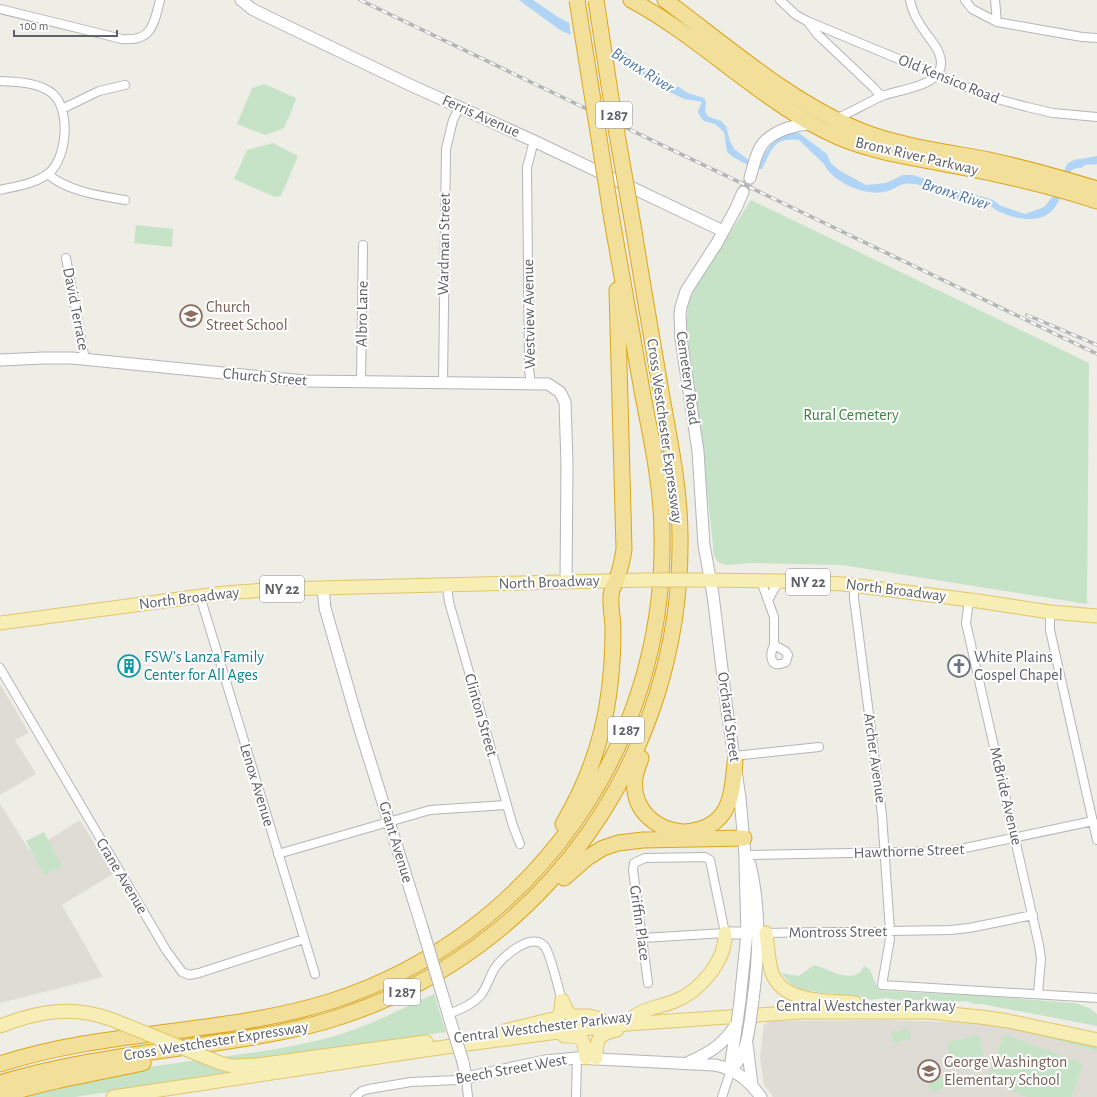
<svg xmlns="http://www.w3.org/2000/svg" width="1097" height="1097" font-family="'Alegreya Sans',sans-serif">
	<rect width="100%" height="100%" fill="#eeede6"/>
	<path fill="#dedcd5" d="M0 684 29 733 15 740 36 774 0 795Z
		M0 804 30 851 80 820 113 874 62 905 103 977 0 1003Z
		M887 1020 978 1023 1009 1028 1097 1051V1097H773L764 1085 760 1058 764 1024 773 1021Z"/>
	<path fill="#c6e3c7" d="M264 84 296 98 292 110 284 128 265 135 237 124 252 88Z
		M273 143 298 156 281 196 275 197 234 179 247 150Z
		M751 200 1089 363 1087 604 842 565 752 563 726 565 718 562 714 556 703 449 686 328 688 305 694 289Z
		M136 225 173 229 172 247 134 243Z
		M44 832 62 866 44 875 26 841Z
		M814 965C830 969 854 987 864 966L870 970 878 989 884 991 984 996 1075 1003 1089 1008 1097 1014V1026L982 1004H974L966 1001 950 1003 933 1000H901L885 998 871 1000 852 995 841 997 833 993H822L813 991 805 992 793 986 781 973 799 976Z
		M434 994 446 1032 250 1060H231L223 1057C263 1051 302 1046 341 1034 371 1025 405 1007 434 994Z
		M1023 1027 1097 1046V1051L1009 1028Z
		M909 1028 911 1039 893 1043 891 1032Z
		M1004 1034 1083 1064 1071 1097H1028L986 1081Z
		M979 1035 985 1063 952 1069 947 1042Z
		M198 1060 247 1072 75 1097H10L128 1070Z
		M942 1076 944 1089 931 1092 928 1079Z"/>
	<path fill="#afd4f6" d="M519 0H533L558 17 626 53 632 59 664 82 679 87 688 93 704 98 706 102 705 112 709 117 721 121 726 126 730 141 734 149 750 161 759 162 770 146 780 137 789 133H799L827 154 830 162 840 171 866 185 886 183 903 175H913L945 186 993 200 1001 206 1025 214 1044 207 1055 194 1067 164 1074 160 1097 156V164C1093 165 1088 164 1085 165 1083 166 1082 168 1080 168 1078 168 1075 168 1074 169 1062 173 1066 212 1039 218 1025 221 1010 217 998 211 995 210 993 207 990 206 987 205 984 206 981 206 977 205 973 202 969 201 964 200 957 201 952 199 939 194 928 186 915 184 898 181 897 190 884 192 865 196 832 182 824 164L799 140C773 137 772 150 762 169H756L750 166 733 157 727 152 724 132 715 124 704 121 699 115 698 111 702 102 684 99 654 84 616 56 560 30Z"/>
	<path fill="#eeede6" d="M569 20 616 45 618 60 571 37Z"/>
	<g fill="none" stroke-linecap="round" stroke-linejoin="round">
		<path stroke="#cacac6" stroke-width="11" stroke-dasharray="11 5.5" stroke-linecap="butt" d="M743 192 750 178"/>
		<g stroke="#b3b6b9" stroke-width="10">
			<path id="street" d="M780 0 796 15 807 21 990 97 1027 107 1053 113 1097 117
				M965 0 972 9 997 22 1082 37 1097 38
				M995 0 997 22
				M0 9 122 39C152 42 154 24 160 0
				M807 21 817 34 873 87 881 96
				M0 81C17 82 39 82 53 94 71 110 67 158 49 173 35 184 17 186 0 190
				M62 109 99 91 125 85
				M835 119C851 113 866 103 882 96 901 88 952 87 939 53 937 48 934 44 931 40 922 28 913 16 910 0
				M48 174C66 191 101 196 125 200
				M66 258 85 360
				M361 382 363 245
				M443 383 446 149 453 120 460 106
				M531 384 529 369 527 167 534 141
				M761 581 774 617V645
				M854 585V598L882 815 890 931
				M447 586 449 602 513 826 520 844
				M200 596 315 974
				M969 600 966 623 1039 945 1041 959 1038 993
				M768 601 774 589 780 581
				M1050 612V630L1097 840
				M774 645 785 651 788 655 786 662C770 670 769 656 774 645Z
				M0 668 166 950 182 972 189 975 199 973 304 939
				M734 756 819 747
				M278 854 430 810 506 805
				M745 855 951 851 1093 821
				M763 933 950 930 969 928 1033 915
				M642 938 725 933 710 860 705 857 645 858 634 863 633 870 648 983
				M890 939 882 985 1097 998
				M448 1014C460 1010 472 1005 480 996 487 988 489 977 495 968 502 957 533 930 545 947 551 955 558 988 562 1000
				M355 1097 362 1091 369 1089 411 1082 457 1080 466 1078 468 1097
				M576 1097 577 1058
				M722 1097 731 1070"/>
		</g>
		<g stroke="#b3b5b9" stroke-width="13">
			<path id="secondary" d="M241 0 252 9 268 17 408 84 534 141 723 231
				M750 178C753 168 755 157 760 148 766 136 784 128 796 126 802 124 809 125 815 124
				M0 360 43 358H72L305 381 548 384 560 392 565 402 567 464 566 583
				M323 588 325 608 359 726 422 927
				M750 864C761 911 759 953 753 1000
				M725 933H752
				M444 1000 453 1030
				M740 1001 747 933 745 865V855L740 798 727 710 713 595 704 545 698 451 681 339 680 314 681 307 686 291 717 243 736 208 743 192
				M747 1044 752 1085
				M463 1062 466 1078 545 1061 577 1058 715 1065C736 1069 749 1081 761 1097
				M689 1062C711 1052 724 1044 737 1023
				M731 1070C745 1055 747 1042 750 1023
				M731 1070V1061L736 1029"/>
		</g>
		<g stroke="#e2c66c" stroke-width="15">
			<path id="primary" d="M693 580 780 581 843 584 978 601 1050 612 1097 616
				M0 623 224 593 279 589 644 580
				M766 933C768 946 768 961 772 973 784 1004 827 1000 855 1003
				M562 1000 567 1011 572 1016H589L600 1019
				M635 1016C647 1007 661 1007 675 1001 700 991 726 961 725 933
				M0 1026C39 1011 72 1005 113 1020
				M504 1031 557 1018 561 1012 562 1000
				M564 1036C584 1035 584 1040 586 1058
				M596 1058C596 1039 598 1034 617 1030
				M220 1063 232 1066 257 1065 426 1042
				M113 1097 445 1047 558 1032 627 1024 801 1012H929L981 1017 1008 1021 1097 1040"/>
		</g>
		<g stroke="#dba61a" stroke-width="17">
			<path id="highway" d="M631 0C704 39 762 103 838 137 875 153 917 158 956 166 1004 175 1051 186 1097 201
				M665 0C727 46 792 104 864 132 904 147 947 152 989 160 1025 168 1061 178 1097 189
				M641 758C639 764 636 771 635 778 631 811 658 832 688 832
				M563 824C600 761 613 702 613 629 613 618 610 607 611 596 611 590 615 584 617 579 620 569 623 559 624 549L617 290
				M685 832C730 828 732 797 735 762
				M564 878 587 858 603 848 618 843 643 840 744 838
				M0 1064C108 1029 224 1035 332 1001 533 936 666 745 662 535 662 488 652 442 643 396 633 337 622 279 612 220
				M0 1083C72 1061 148 1053 222 1042 261 1036 299 1030 336 1018 545 952 683 755 680 537 680 492 671 447 663 403 653 345 643 288 634 231
				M0 1096C47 1081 95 1073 143 1063"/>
		</g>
		<use href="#street" stroke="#fff" stroke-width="8"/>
		<use href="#secondary" stroke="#fff" stroke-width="11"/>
		<use href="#primary" stroke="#f6eeb4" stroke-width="13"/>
		<use href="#highway" stroke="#f1df9a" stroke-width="15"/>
		<g stroke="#b4b5b5" stroke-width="3.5">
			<path id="rail" d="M360 0 1097 354
				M1027 315 1097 345"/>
		</g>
		<use href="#rail" stroke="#fff" stroke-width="2" stroke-dasharray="6" stroke-linecap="butt"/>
		<g stroke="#b3b5b9" stroke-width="13" stroke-linecap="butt">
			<path id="secondary-bridge" d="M422 927 444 1000
				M737 1023 740 1001
				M750 1023 753 1000
				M453 1030 463 1062"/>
		</g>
		<g stroke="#e2c66c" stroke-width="15" stroke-linecap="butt">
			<path id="primary-bridge" d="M644 580H693
				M113 1020 220 1063"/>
		</g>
		<g stroke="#dba61a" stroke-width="17" stroke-linecap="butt">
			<path id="highway-bridge" d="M577 0 612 220
				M596 0 613 111 634 231"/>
		</g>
		<use href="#secondary-bridge" stroke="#fff" stroke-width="11"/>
		<use href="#primary-bridge" stroke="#f6eeb4" stroke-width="13"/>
		<use href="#highway-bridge" stroke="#f1df9a" stroke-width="15"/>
	</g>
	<defs>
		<g id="school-ring" transform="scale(1.15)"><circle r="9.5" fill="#fff" stroke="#8d6e63" stroke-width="1.5"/><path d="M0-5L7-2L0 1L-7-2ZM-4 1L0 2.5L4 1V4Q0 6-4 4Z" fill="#8d6e63"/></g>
		<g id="building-ring" transform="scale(1.15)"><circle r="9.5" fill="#fff" stroke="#0f9aa8" stroke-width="1.5"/><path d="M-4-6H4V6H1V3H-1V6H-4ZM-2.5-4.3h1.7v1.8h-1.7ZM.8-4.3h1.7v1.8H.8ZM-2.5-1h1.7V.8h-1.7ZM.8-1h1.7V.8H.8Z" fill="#0f9aa8"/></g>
		<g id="church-ring" transform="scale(1.15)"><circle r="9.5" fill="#fff" stroke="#6b7280" stroke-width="1.5"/><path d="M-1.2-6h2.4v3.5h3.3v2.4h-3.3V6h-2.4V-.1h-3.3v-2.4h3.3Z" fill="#6b7280"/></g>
	</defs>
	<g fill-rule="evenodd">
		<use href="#school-ring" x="191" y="316"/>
		<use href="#building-ring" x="129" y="666"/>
		<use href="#church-ring" x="959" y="666"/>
		<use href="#school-ring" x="929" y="1071"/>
	</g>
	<g text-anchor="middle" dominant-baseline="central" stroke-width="4" stroke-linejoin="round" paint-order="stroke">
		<g fill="#fff" stroke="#8e9093" stroke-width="1">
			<rect x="596" y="102" width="36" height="26" rx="3"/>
			<rect x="786" y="569" width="44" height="26" rx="3"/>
			<rect x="260" y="576" width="44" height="26" rx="3"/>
			<rect x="608" y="717" width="36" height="26" rx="3"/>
			<rect x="384" y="979" width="36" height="26" rx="3"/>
		</g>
		<g font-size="15" font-weight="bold" fill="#5e6165">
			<text x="614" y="115">I 287</text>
			<text x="808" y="582">NY 22</text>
			<text x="282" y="589">NY 22</text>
			<text x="626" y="730">I 287</text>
			<text x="402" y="992">I 287</text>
		</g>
		<g font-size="16" fill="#5e6165" stroke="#fff">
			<text transform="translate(949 79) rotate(22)">Old Kensico Road</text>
			<text transform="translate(481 116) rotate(24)">Ferris Avenue</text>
			<text transform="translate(917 156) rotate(13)">Bronx River Parkway</text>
			<text transform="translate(444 244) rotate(-89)">Wardman Street</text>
			<text transform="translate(76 309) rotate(79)">David Terrace</text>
			<text transform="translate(362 314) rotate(-89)">Albro Lane</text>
			<text transform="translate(529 314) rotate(-91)">Westview Avenue</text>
			<text transform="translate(265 377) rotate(5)">Church Street</text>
			<text transform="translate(688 378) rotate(82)">Cemetery Road</text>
			<text transform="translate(665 431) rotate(82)">Cross Westchester Expressway</text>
			<text transform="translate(549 582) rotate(-2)">North Broadway</text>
			<text transform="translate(896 590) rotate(7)">North Broadway</text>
			<text transform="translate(189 598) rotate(-7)">North Broadway</text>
			<text transform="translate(481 715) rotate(74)">Clinton Street</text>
			<text transform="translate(729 717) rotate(82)">Orchard Street</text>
			<text transform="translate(875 758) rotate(82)">Archer Avenue</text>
			<text transform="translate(257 785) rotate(73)">Lenox Avenue</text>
			<text transform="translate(1006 796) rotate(77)">McBride Avenue</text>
			<text transform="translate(396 842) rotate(73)">Grant Avenue</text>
			<text transform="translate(909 851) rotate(-2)">Hawthorne Street</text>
			<text transform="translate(122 876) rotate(59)">Crane Avenue</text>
			<text transform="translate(640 923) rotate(82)">Griffin Place</text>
			<text transform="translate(838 932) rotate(-1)">Montross Street</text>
			<text x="866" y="1006">Central Westchester Parkway</text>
			<text transform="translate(543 1027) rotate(-7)">Central Westchester Parkway</text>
			<text transform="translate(216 1041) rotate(-9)">Cross Westchester Expressway</text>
			<text transform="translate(511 1069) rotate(-10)">Beech Street West</text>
		</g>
		<g font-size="16" fill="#785e54" stroke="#fff" text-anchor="start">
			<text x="206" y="307">Church<tspan x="206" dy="18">Street School</tspan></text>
			<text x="944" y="1062">George Washington<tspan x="944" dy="18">Elementary School</tspan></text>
		</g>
		<g font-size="16" fill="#408246" stroke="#fff">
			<text x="851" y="415">Rural Cemetery</text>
		</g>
		<g font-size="16" fill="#0d838f" stroke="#fff" text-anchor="start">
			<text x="144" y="657">FSW’s Lanza Family<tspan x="144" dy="18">Center for All Ages</tspan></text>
		</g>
		<g font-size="16" fill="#5b616d" stroke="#fff" text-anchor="start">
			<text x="974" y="657">White Plains<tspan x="974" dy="18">Gospel Chapel</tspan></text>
		</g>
		<g font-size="17" font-style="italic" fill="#4d75a6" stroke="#fff">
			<text transform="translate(643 70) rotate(32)">Bronx River</text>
			<text transform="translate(956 194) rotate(18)">Bronx River</text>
		</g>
	</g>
	<path d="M14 30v6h103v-6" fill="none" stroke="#5e6165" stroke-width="2"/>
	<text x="20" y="30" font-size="12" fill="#5e6165" stroke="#ffffff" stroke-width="3" paint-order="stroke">100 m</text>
</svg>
